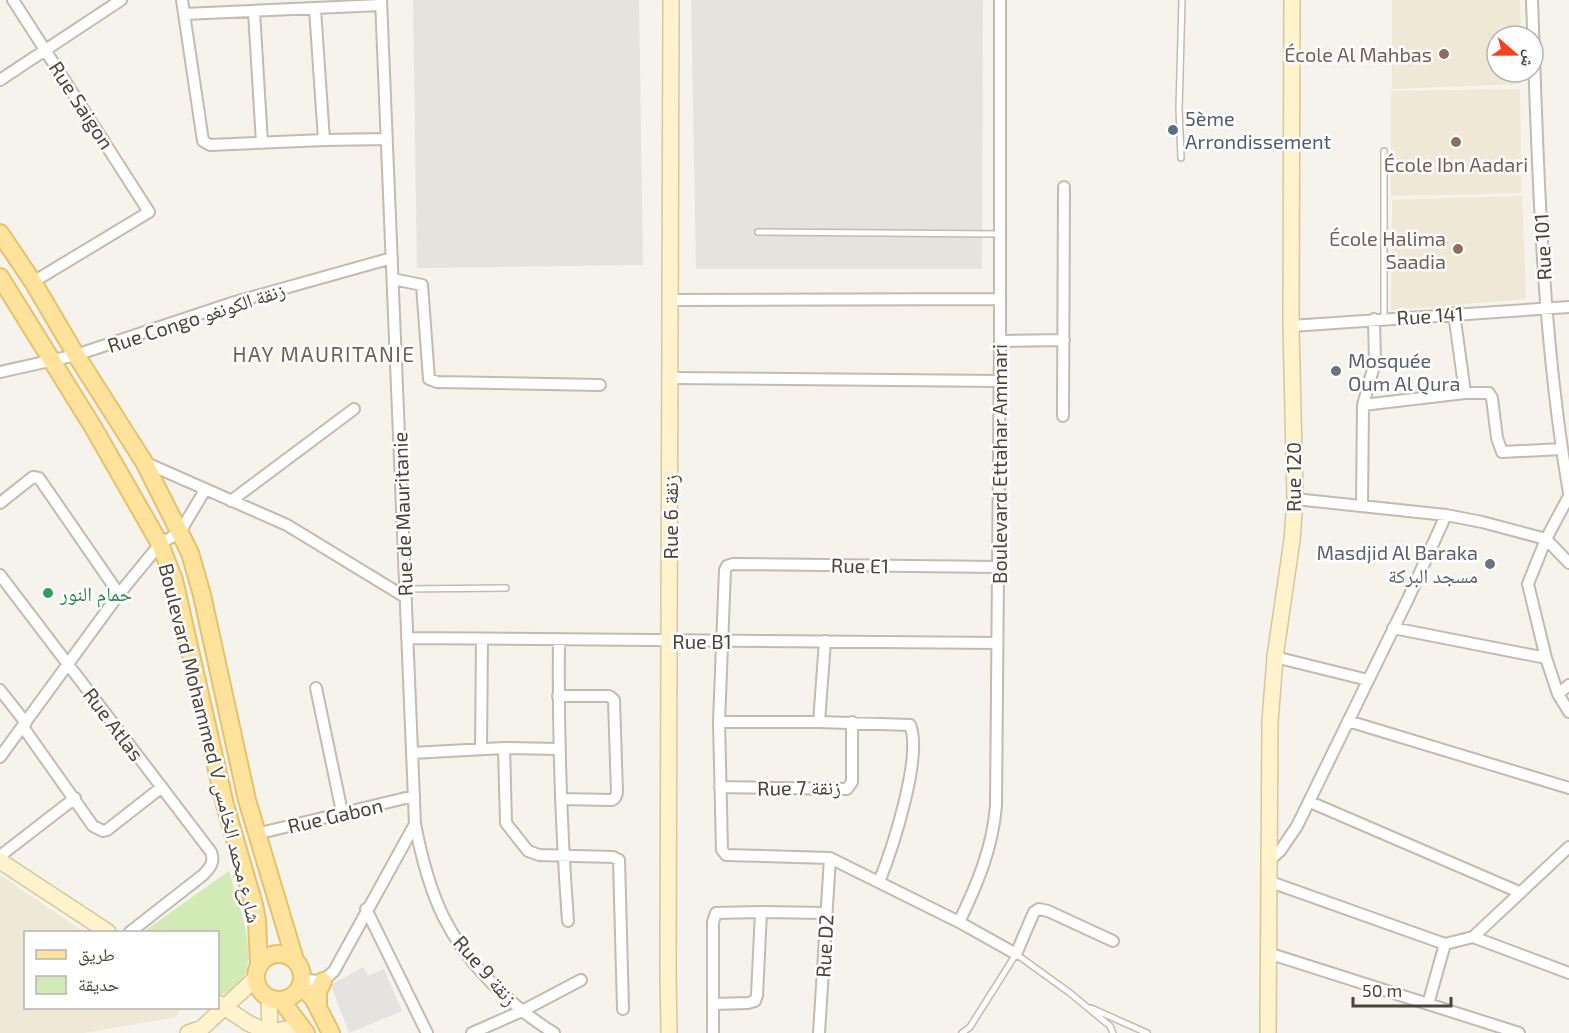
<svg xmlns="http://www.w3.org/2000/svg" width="1569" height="1033" font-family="'Exo 2','Noto Naskh Arabic',sans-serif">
	<rect width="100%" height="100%" fill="#f6f3ec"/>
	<path fill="#e6e2dd" d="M413 0H639L643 265 417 268Z
		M691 0H983L982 269H696Z"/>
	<path fill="#efe8d6" d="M1392 0H1520L1521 36H1497V72H1521V84L1392 89Z
		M1520 89 1521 193 1391 196V91Z
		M1522 196 1526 299 1391 310 1392 200Z
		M0 875 84 932H26V1008H179L177 1017 84 1033H0Z"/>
	<path fill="#d2eab5" d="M229 871C238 904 273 987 218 995V932H143Z"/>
	<path fill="#e5e3e0" d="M363 967 368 976 384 969 402 1011 349 1033 331 985Z"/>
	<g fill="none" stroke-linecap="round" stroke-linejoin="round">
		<g stroke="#c2bbae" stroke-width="8">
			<path id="lane" d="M1384 151V319
				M1181 158 1179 109 1182 0
				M758 232 999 234
				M405 589 506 588
				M1091 1008 1147 1033
				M962 1033 970 1027 1016 954 1070 993 1110 1026 1113 1033"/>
		</g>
		<g stroke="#c2bbae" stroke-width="14">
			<path id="street" d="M13 0 149 212 33 282
				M182 0 203 141 210 145 324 140 387 139
				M1532 0C1538 165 1541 330 1569 493
				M315 9 324 140
				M254 12 262 143
				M185 14 381 5
				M0 80 121 0
				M393 279 422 285 429 379 437 382 600 385
				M670 300 1000 299
				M1454 313 1465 393
				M1291 326 1569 307
				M1000 341 1064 340
				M0 372 76 355 235 302 392 258
				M670 378 999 381
				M1363 405 1465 393H1489L1492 398 1497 438 1502 452 1562 449
				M1063 416 1064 187
				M144 462 287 525 405 597
				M1569 496 1546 539 1528 584 1546 658 1558 694 1569 712
				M1295 499 1446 515 1482 522 1546 539 1569 563
				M231 501 354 409
				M0 503 33 477 39 478 119 594
				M1362 506 1363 405 1375 362 1374 319
				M998 567 733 564 727 566 725 570 719 722 722 850 726 855 830 858 959 922 1016 954 1034 912 1039 909 1048 911 1113 941
				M0 575 211 852C215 862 210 868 203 875L130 932
				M1393 628 1546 658
				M407 638 997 643
				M559 639C558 734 561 827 568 921
				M1275 657 1368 680
				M316 688 342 812
				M0 690 26 723
				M1558 694 1569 685
				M558 696H609L614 700 617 793 615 798 612 800 561 799
				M1348 721 1569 788
				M719 722H819L910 725C923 756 892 850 879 882
				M819 722 825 641
				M23 727 93 826 103 831 107 830 162 787
				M504 748 506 823 528 851 539 855 613 857 619 860 623 1009
				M481 749 482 640
				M412 753 504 748 559 749
				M0 757 119 594 160 544 180 532 205 490
				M720 787 847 789 852 782V722
				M1310 802 1519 892
				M415 824C421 855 429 887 443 916 466 963 510 1006 554 1033
				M256 834 414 796
				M0 856 75 798
				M1268 861 1280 851 1297 826 1408 599 1446 515
				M1268 881 1445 944
				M366 909 427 1033
				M959 922C977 885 993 847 996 805L1000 341V0
				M1473 937 1569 973
				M1445 944 1473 937 1569 847
				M1268 953 1519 1033
				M302 980 323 981 334 971 415 824 381 0
				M713 1004 748 1003 755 1001 757 995 761 912
				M1428 1004 1445 944
				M472 1033 522 1011 581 980
				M713 1033V922L716 913 761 912 826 913
				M819 1033 830 858"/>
		</g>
		<g stroke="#d6c79b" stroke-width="18">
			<path id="secondary" d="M0 861 108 932
				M269 998 270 1033
				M218 1003 248 1023 270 1033
				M188 1033 202 1028 256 978
				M269 1033 290 1028 305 1031
				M669 1033 668 971 671 0
				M1268 1033 1270 722 1275 657 1292 540 1295 499 1291 326 1292 0"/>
		</g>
		<g stroke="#e6c16a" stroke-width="20">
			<path id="primary" d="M0 233 33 282 76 355 144 462 190 553 202 595 247 800 295 960
				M0 277 93 427 160 544 174 580 225 805 254 905 257 920 259 965
				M256 977a23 23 0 1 1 46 0a23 23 0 1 1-46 0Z
				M300 986 313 998 331 1033
				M281 1000 306 1033
				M318 1006V992L323 981"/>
		</g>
		<use href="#lane" stroke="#fff" stroke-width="5"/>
		<use href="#street" stroke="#fff" stroke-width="10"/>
		<use href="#secondary" stroke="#fff3cd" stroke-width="15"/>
		<use href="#primary" stroke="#ffe39c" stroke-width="16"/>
	</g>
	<g fill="#8d6e63" stroke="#fff" stroke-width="2">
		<circle cx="1444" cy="54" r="6"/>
		<circle cx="1456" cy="142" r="6"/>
		<circle cx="1458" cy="249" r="6"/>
	</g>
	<circle fill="#5c6f8a" stroke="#fff" stroke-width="2" cx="1173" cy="130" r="6"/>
	<g fill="#6b7280" stroke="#fff" stroke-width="2">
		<circle cx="1336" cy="371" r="6"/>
		<circle cx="1490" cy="564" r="6"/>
	</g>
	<circle fill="#2e9e5b" stroke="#fff" stroke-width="2" cx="48" cy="593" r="6"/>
	<g text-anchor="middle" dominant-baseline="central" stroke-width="5" stroke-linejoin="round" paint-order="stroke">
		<g font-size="20" fill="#785e54" stroke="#fff" text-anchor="end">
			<text x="1432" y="54">École Al Mahbas</text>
			<text x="1456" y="164" text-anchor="middle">École Ibn Aadari</text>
			<text x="1446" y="238">École Halima<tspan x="1446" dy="23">Saadia</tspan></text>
		</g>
		<g font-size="20" fill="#4b4439" stroke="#fff">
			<text transform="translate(82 105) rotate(57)">Rue Saigon</text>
			<text transform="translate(1542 247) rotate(-93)">Rue 101</text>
			<text transform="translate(1430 315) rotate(-4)">Rue 141</text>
			<text transform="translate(196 317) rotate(-18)">Rue Congo زنقة الكونغو</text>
			<text transform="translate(999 464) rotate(-90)">Boulevard Ettahar Ammari</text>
			<text transform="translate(1293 477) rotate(-90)">Rue 120</text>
			<text transform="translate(402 514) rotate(-92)">Rue de Mauritanie</text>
			<text transform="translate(670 517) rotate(-90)">Rue 6 زنقة</text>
			<text transform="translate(860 565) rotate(1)">Rue E1</text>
			<text x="702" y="641">Rue B1</text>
			<text transform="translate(114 724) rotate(53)">Rue Atlas</text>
			<text transform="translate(211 743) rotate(76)">Boulevard Mohammed V شارع محمد الخامس</text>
			<text transform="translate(799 787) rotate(-1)">Rue 7 زنقة</text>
			<text transform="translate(335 815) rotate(-13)">Rue Gabon</text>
			<text transform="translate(824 946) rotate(-87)">Rue D2</text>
			<text transform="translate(486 970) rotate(49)">Rue 9 زنقة</text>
		</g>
		<g font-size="20" fill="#4e5e75" stroke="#fff" text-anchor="start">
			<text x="1185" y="118">5ème<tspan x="1185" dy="23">Arrondissement</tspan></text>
		</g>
		<g font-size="20" fill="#5b616d" stroke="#fff" text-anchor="start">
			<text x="1348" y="360">Mosquée<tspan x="1348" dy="23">Oum Al Qura</tspan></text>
			<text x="1478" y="552" text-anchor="end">Masdjid Al Baraka<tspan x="1478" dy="23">مسجد البركة</tspan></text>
		</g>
		<g font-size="20" fill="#27864d" stroke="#fff" text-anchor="start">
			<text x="60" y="593">حمام النور</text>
		</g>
		<g font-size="21" letter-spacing="1.5" fill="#6e6250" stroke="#fff">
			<text x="324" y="353">HAY MAURITANIE</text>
		</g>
	</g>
	<rect x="24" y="931" width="195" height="78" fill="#ffffff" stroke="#b7b4b0" stroke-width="1.5"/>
	<rect x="36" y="950" width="30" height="9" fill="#ffe39c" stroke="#b7b4b0" stroke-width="1.5"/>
	<text x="78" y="961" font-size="18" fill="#4b4439">طريق</text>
	<rect x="36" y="976" width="30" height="18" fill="#d2eab5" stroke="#b7b4b0" stroke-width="1.5"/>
	<text x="78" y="991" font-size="18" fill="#4b4439">حديقة</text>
	<g transform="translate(1515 54) rotate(110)"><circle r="28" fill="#ffffff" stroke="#b7b4b0" stroke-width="1.5"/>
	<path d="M0-4.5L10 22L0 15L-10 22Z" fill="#fc3f1d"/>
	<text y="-9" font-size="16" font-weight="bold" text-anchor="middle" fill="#4b4439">ش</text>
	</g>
	<path d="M1353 997v9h98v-9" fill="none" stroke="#4b4439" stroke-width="3"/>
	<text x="1362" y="997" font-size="18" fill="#4b4439" stroke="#ffffff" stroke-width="4.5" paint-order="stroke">50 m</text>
</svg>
